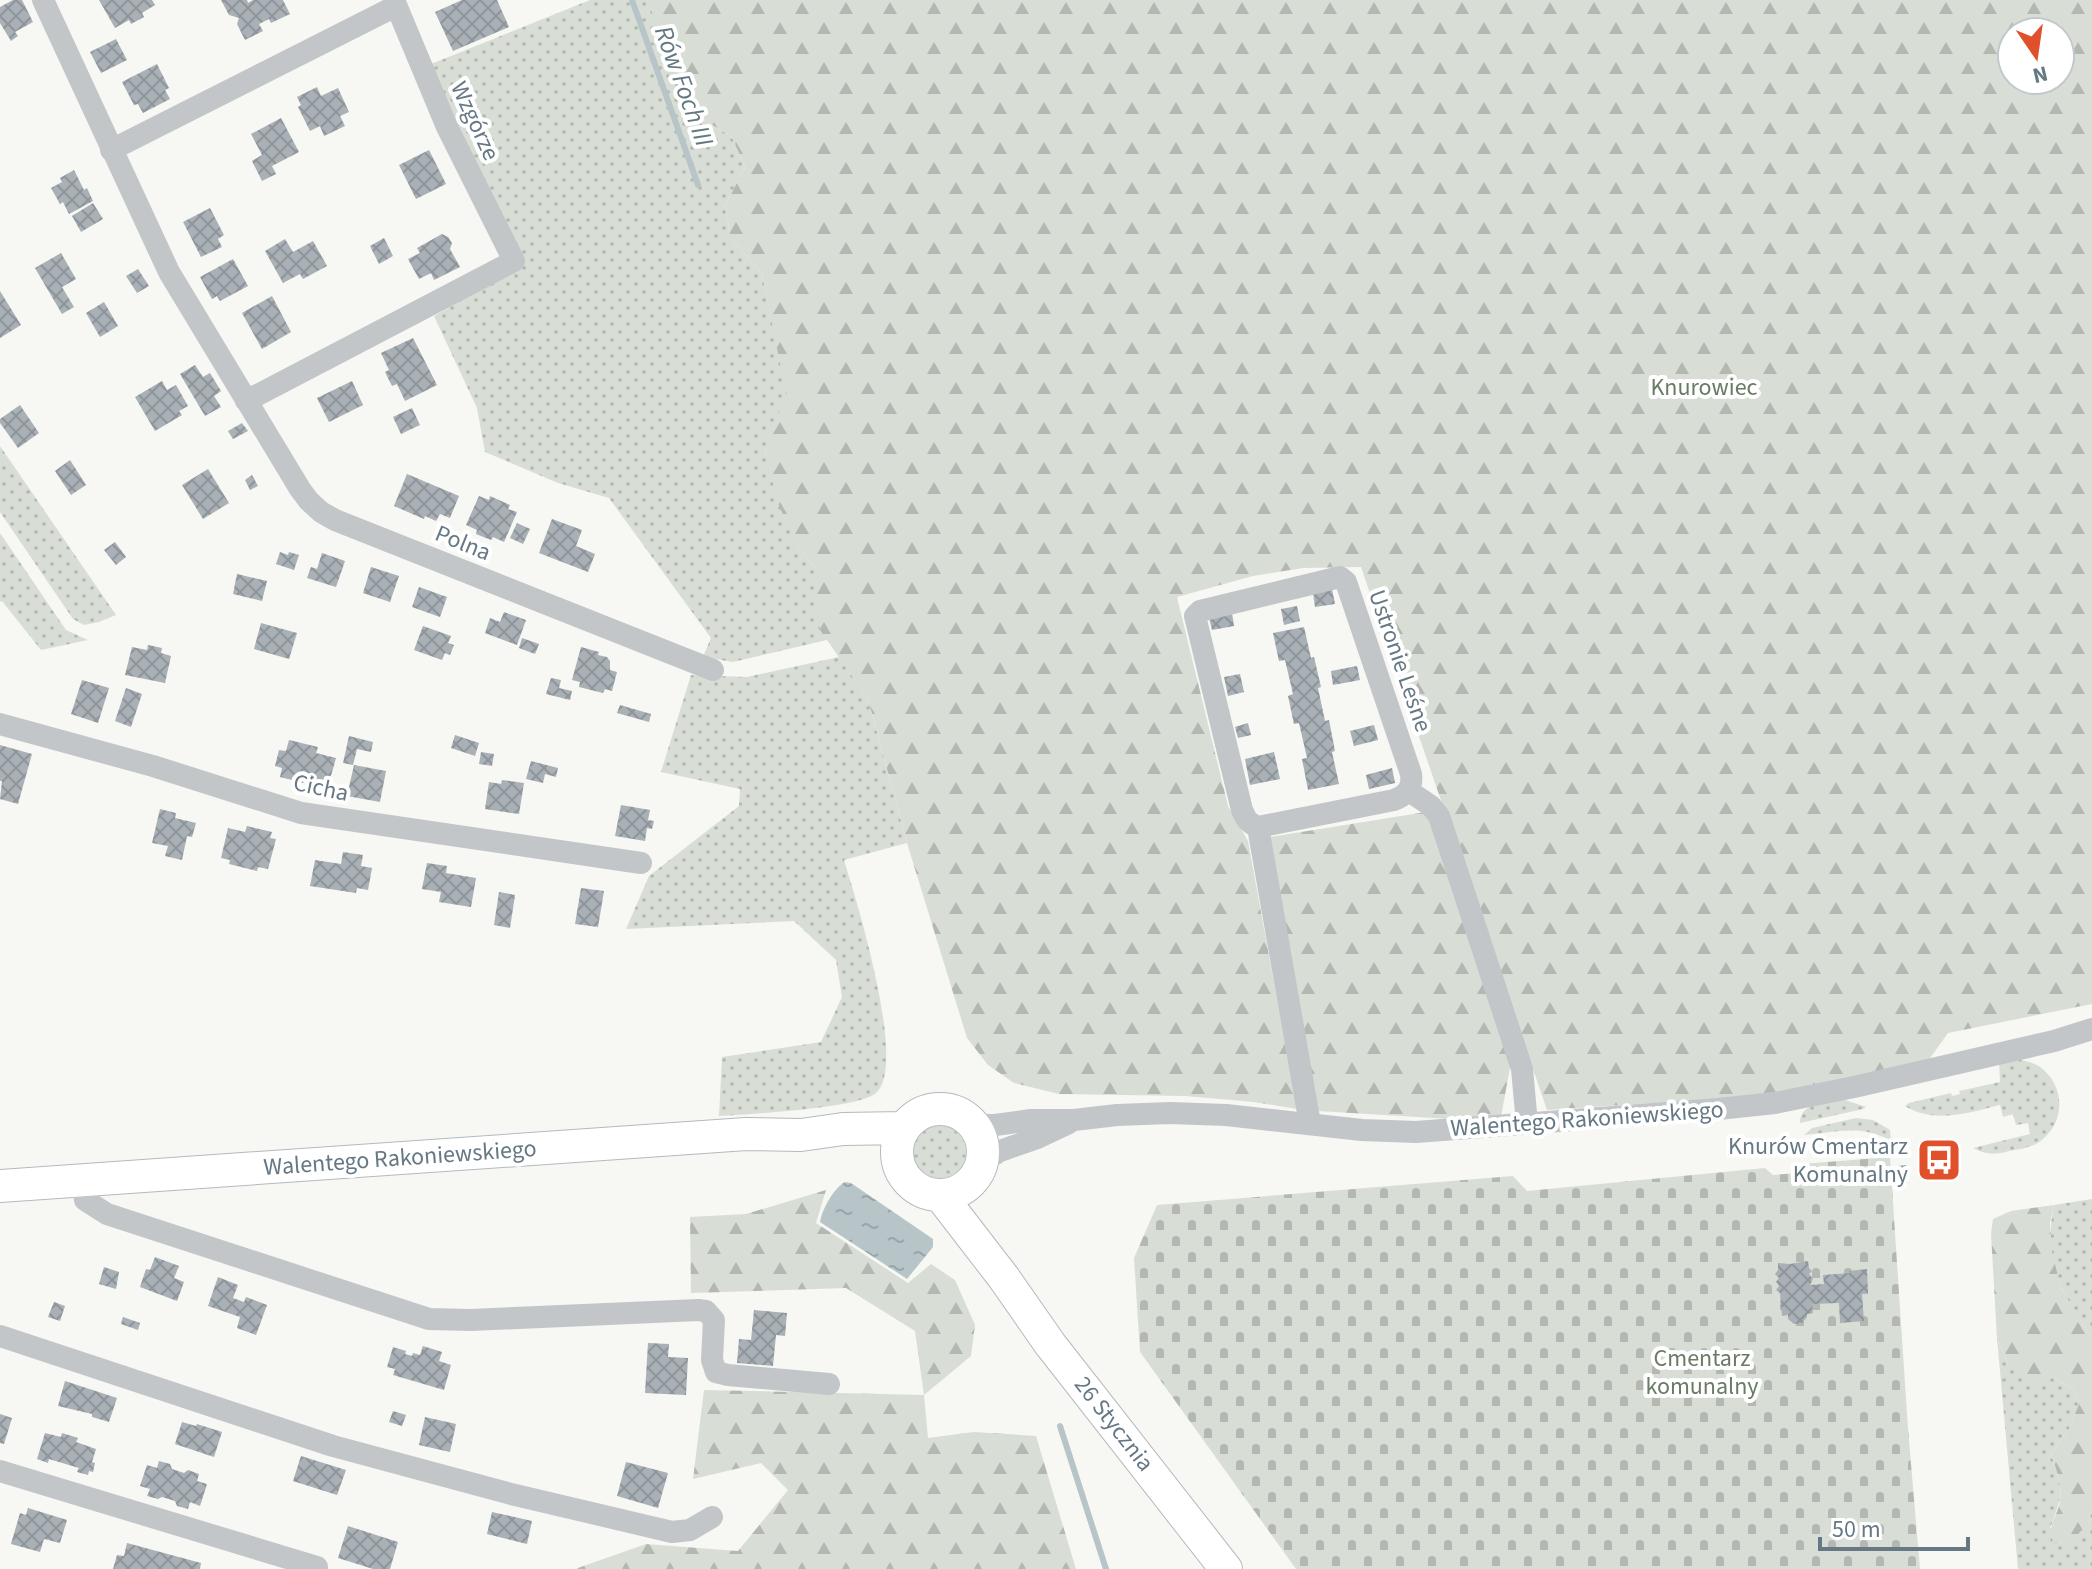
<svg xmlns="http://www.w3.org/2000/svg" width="2092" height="1569" font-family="'Source Sans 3',sans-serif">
	<defs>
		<pattern id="grass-dots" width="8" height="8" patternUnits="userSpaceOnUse" patternTransform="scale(2)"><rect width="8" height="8" fill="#d8ded5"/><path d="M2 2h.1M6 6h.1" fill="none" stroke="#b3b9b2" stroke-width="1.8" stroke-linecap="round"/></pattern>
		<pattern id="forest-firs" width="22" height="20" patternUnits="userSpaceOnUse" patternTransform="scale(2)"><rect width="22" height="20" fill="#d8ded5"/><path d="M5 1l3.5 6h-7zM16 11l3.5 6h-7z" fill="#b3b9b2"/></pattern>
		<pattern id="cemetery-stones" width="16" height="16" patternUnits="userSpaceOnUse" patternTransform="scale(2)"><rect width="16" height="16" fill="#d8ded5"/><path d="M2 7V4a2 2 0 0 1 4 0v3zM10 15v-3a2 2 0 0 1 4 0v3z" fill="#b3b9b2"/></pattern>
		<pattern id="water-ripples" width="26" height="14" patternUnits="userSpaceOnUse" patternTransform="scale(2)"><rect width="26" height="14" fill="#b8c5c8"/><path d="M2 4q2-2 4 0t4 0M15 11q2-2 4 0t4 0" fill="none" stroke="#99a5a8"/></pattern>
		<pattern id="building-cross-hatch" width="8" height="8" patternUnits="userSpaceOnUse" patternTransform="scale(2)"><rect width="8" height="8" fill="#a9b1b6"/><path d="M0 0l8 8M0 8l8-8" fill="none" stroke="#8d959a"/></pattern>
	</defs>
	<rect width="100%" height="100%" fill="#f7f7f4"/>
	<path fill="url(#grass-dots)" d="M590 0H647L701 118 732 137 745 167 725 206 731 238 762 273 787 393 765 450 797 546 816 568 831 639 733 662 703 657 711 638 609 498 558 483 485 452 477 408 434 316 523 266 454 119 431 64Z
		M0 446 116 615 99 622 84 625 73 619 0 512Z
		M0 533 66 630 88 640 41 650 2 601 0 602Z
		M839 657 868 699 907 843 844 860C856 899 908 1065 876 1093 857 1109 748 1114 719 1116L722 1057 821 1042 842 997 836 960 794 921 626 929 649 876 739 806 740 789 661 772 691 675 747 677Z
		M2016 1059C2025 1061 2033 1062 2040 1067 2064 1084 2066 1119 2044 1138 2035 1147 2022 1149 2009 1151 1996 1155 1985 1155 1973 1148L2030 1134 2028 1123 2016 1125 2013 1114 2003 1117 2000 1105C1968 1113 1934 1124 1905 1106L1909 1103 1951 1093 1952 1096 1960 1094 1959 1091 2000 1082 1999 1062Z
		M1842 1099 1866 1107 1863 1109 1800 1123C1800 1102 1826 1103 1842 1099Z
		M1856 1118 1873 1120 1890 1130 1891 1141C1864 1124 1834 1132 1804 1135L1812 1128Z
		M912 1152a27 27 0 1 1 54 0a27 27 0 1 1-54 0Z
		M2092 1199V1339C2083 1323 2072 1308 2063 1291 2050 1268 2048 1231 2054 1205Z
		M1997 1338 2008 1364 2054 1378 2074 1389 2079 1404 2069 1429 2051 1454C2063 1489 2064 1493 2050 1528L2088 1524 2092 1509V1569H2018Z"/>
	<path fill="url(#forest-firs)" fill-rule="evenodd" d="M647 0H2092V1004L1948 1033 1928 1061 1775 1095 1547 1110 1361 567 1303 568 1253 576 1177 597 1228 806 1248 841 1297 1109 1254 1102 1185 1096 1059 1094 1014 1083 988 1065 967 1038 907 843 868 699 820 630 815 599 816 568 797 546 777 501 765 449 786 393 762 273 731 238 725 206 745 167 732 137 701 118 674 66ZM2012 32H2060V80H2012Z
		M1432 811 1511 1062 1501 1117 1450 1119 1318 1111 1270 837Z
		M826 1190 816 1223 908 1283 931 1264 955 1280 975 1325 971 1356 924 1395 928 1438 974 1432 1036 1436 1076 1569H575L646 1544 738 1551 788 1490 761 1463 693 1479 704 1390 924 1395 915 1331 846 1288 691 1293 690 1217 746 1214Z
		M2054 1205 2050 1223 2052 1252 2061 1288 2092 1339V1509L2088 1524 2068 1544 2053 1543C2047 1518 2058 1520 2060 1499 2062 1483 2056 1469 2051 1454L2069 1429 2079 1404 2074 1389 2054 1378 2029 1384 2008 1364 1997 1338 1991 1234 1993 1219 2011 1211Z"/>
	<path fill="url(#cemetery-stones)" d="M1890 1157 1908 1429 1920 1569H1296L1140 1352 1134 1258 1157 1205 1513 1176 1527 1191 1765 1168 1773 1175 1796 1173 1802 1164Z"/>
	<path fill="url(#water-ripples)" d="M845 1182 851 1183 933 1239V1247L907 1279 820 1222C822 1209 834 1188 845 1182Z"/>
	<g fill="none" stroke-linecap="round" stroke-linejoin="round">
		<path stroke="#b8c5c8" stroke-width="6" d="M632 0 698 185
			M1060 1426 1106 1569"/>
	</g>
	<path fill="url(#building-cross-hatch)" d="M13 0H22L33 22 15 32 18 36 11 41 0 23V7Z
		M99 0H152L155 5 142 13 144 17 131 24 129 20 115 28Z
		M221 0H247L248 3 253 0H283L290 14 271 23 269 19 259 24 263 31 245 40 237 24 239 18 229 15Z
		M462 0H497L509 27 453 51 435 12Z
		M116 39 127 60 101 73 90 52Z
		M157 64 169 88 165 90 170 99 143 113 138 104 134 105 122 82Z
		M317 87 321 96 338 88 349 112 340 116 345 126 324 136 320 126 310 131 298 107 301 105 297 97Z
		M281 118 299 152 272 166 276 174 262 181 252 161 262 155 251 134Z
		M429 150 446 184 416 199 399 165Z
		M74 170 84 190 87 188 93 201 69 214 63 202 60 204 51 188 62 182 60 178Z
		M93 203 103 219 81 232 72 216Z
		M210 208 224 235 218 239 222 247 201 257 183 222Z
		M442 234 448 237 452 243 450 249 460 267 434 280 431 273 419 279 408 259 420 253 417 248Z
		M384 238 393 256 379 264 370 246Z
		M285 239 293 252 313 241 327 266 303 279 300 274 283 283 265 251Z
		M61 253 76 279 62 287 74 307 62 314 35 268Z
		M233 259 248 286 220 301 217 296 212 299 200 277Z
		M138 269 149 286 137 293 126 276Z
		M0 291 21 325 0 338Z
		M272 296 291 332 262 349 242 313Z
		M104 302 118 326 100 337 86 313Z
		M413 338 437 385 405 401 397 384 392 386 385 372 389 370 381 353Z
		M195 365 203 377 210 373 221 391 214 396 221 407 205 416 180 374Z
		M162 381 167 390 176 385 188 406 179 411 182 415 155 431 135 397Z
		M352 381 363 405 329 422 317 398Z
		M20 405 39 433 18 448 0 423V419Z
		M412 408 420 425 401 434 393 417Z
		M242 423 248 431 233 439 228 431Z
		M70 460 86 485 71 495 55 471Z
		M208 469 229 503 203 519 182 485Z
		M407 474 459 496 450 518 440 514 436 521 425 516 424 519 394 506Z
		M252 475 258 486 250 490 245 480Z
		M479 496 489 500 490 496 510 505 508 509 517 512 504 542 493 537 491 540 476 534 477 530 466 525Z
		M552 519 582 530 576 546 595 554 588 572 539 553Z
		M517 523 530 529 523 544 510 538Z
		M115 542 126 557 116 565 104 550Z
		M280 552 288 555 289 552 299 555 294 570 276 564Z
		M322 553 345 561 336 587 307 578 311 567 317 569Z
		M371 567 399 576 390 602 363 593Z
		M237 574 267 581 262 601 233 594Z
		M419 587 447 597 440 617 412 607Z
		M1332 589 1335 604 1315 607 1313 593Z
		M1297 606 1300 621 1284 625 1281 609Z
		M504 612 526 620 517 645 485 633 490 618 500 622Z
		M1232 613 1234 626 1212 630 1209 618Z
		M261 623 297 633 289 659 254 649Z
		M423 626 451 636 448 643 454 645 450 655 445 653 442 660 414 650Z
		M1304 627 1311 658 1314 657 1321 687 1318 688 1325 721 1329 720 1335 751 1332 752 1339 784 1308 790 1302 759 1307 758 1299 723 1294 724 1288 696 1293 694 1285 660 1279 661 1273 633Z
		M522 638 539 644 535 654 519 648Z
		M148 645 162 648 161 653 171 656 165 683 125 675 132 647 147 650Z
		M581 647 599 652 598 655 607 657 610 661V670L617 672 612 691 605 689 603 693 579 687 580 682 572 680Z
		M1357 666 1360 680 1333 685 1331 671Z
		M1240 674 1244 692 1228 696 1224 677Z
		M551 678 561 680 559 688 572 691 570 700 546 694Z
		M82 680 109 688 98 723 71 714Z
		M126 688 142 694 131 727 115 721Z
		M620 705 651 714 649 722 617 713Z
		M1248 723 1251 735 1238 738 1235 727Z
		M1374 725 1378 740 1354 746 1350 731Z
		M455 735 479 743 475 756 451 748Z
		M349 736 373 742 371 752 357 749 353 765 343 763Z
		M289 740 318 747 316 753 336 758 329 783 310 778 308 784 280 777 282 768 275 766 279 750 286 751Z
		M0 745 32 754 18 804 0 799 2 781H0Z
		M481 752 494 754 492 766 479 764Z
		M1274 752 1280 779 1250 785 1245 759Z
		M531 761 558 768 556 777 545 774 543 783 526 779Z
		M354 765 386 771 380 802 347 796Z
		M1392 768 1395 783 1369 789 1366 775Z
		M502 780 524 783 519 814 485 809 489 782 501 784Z
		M621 805 650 810 648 820 654 821 652 829 647 828 645 841 615 836Z
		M160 809 176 813 175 818 196 823 192 837 187 836 182 860 165 856 168 846 152 843Z
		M247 826 272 832 270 838 276 839 268 869 258 867 257 871 229 864 230 860 221 858 228 828 245 832Z
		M343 852 363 855 361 866 372 868 368 890 357 888 356 893 310 886 315 860 341 864Z
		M427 863 447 866 446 873 476 878 471 907 439 902 441 892 422 889Z
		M581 888 604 891 598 927 575 924Z
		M499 892 515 895 510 928 494 925Z
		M1906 1165 1908 1183 1899 1184 1898 1166Z
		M155 1257 179 1266 174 1278 184 1282 177 1301 140 1287 146 1269 150 1270Z
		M1808 1261 1809 1268 1812 1271 1809 1274 1813 1279 1810 1285 1824 1284 1823 1275 1850 1273 1849 1271 1867 1269 1868 1293 1862 1294 1864 1321 1840 1323 1839 1303 1812 1304 1813 1313 1807 1314V1317L1802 1323 1794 1324 1788 1319V1315L1782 1316 1780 1293 1776 1290 1779 1286 1776 1282 1779 1278 1775 1274 1778 1270V1263L1790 1264Z
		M104 1267 119 1272 116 1289 99 1284Z
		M218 1277 238 1285 233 1298 244 1302 246 1297 267 1305 256 1335 237 1328 240 1317 208 1306Z
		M54 1302 65 1306 60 1321 48 1317Z
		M754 1310 787 1313 785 1336 776 1335 773 1366 737 1363 739 1339 751 1340Z
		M123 1317 140 1323 138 1330 121 1324Z
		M648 1343 669 1344 668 1357 688 1358 686 1395 645 1393Z
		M423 1346 442 1352 439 1361 451 1365 444 1390 393 1375 395 1369 387 1367 393 1347 406 1351 405 1354 412 1356 413 1353 420 1355Z
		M65 1381 117 1398 109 1422 92 1417V1414L58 1406Z
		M393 1411 406 1415 402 1426 389 1422Z
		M0 1414 12 1418 4 1444 0 1443Z
		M425 1417 456 1424 450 1452 419 1445Z
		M182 1422 196 1426 197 1424 222 1432 214 1457 175 1444Z
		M45 1433 61 1437 62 1433 78 1438 76 1442 96 1449 92 1462 95 1463 93 1472 89 1471 88 1475 77 1472 79 1468 49 1459 48 1463 37 1459Z
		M301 1456 346 1470 337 1495 293 1481Z
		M159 1461 170 1464 172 1469 184 1473 188 1470 199 1474 197 1481 207 1484 200 1506 190 1502 188 1509 177 1506 175 1501 162 1497 158 1499 147 1496 150 1489 140 1486 147 1465 157 1468Z
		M626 1462 668 1473 658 1508 617 1496Z
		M28 1508 67 1520 60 1543 44 1539 40 1552 11 1544 20 1513 26 1515Z
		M492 1512 532 1521 527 1544 487 1534Z
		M348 1526 398 1542 390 1569H373L338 1558Z
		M127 1543 201 1563 200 1569H113L117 1555 124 1556Z"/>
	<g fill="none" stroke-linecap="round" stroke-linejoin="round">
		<g stroke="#b4babe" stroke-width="34">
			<path id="secondary" d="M897 1152a43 43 0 1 1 86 0a43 43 0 1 1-86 0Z
				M0 1186 746 1134 801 1135 843 1129 903 1128
				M940 1195 1004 1278 1050 1344 1226 1569"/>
		</g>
		<path stroke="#c2c6c9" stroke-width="22" d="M43 0 169 272 300 489 309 501 321 512 335 520 713 670
			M111 150 396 6
			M246 401 514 261 447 127 394 0
			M0 724 153 766 301 813 641 863
			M1409 791 1431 806 1439 816 1522 1069 1527 1124
			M1258 827 1394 800C1407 795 1413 788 1411 774L1346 582 1340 577 1200 611 1195 616 1242 810C1246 819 1248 823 1258 827L1310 1124
			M974 1125H995L1031 1120H1074L1117 1115 1170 1113 1226 1115 1362 1130 1416 1132 1718 1109 1775 1103 1854 1087 2054 1041 2092 1029
			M981 1163 1000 1151 1037 1138 1069 1123
			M82 1181 85 1200 107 1214 429 1319 471 1320 698 1310 706 1311 714 1320 712 1360 716 1372 728 1375 829 1384
			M0 1336 333 1446 511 1494 672 1532 690 1530 712 1517
			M0 1471 317 1567"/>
		<use href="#secondary" stroke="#fff" stroke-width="32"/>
	</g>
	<defs>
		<g id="bus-square" transform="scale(2.3)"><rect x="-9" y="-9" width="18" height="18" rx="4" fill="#e0502b" stroke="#fff"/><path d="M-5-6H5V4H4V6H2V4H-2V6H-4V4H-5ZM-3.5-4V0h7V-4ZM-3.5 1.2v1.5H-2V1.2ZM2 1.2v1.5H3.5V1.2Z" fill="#fff"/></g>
	</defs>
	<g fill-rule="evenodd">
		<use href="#bus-square" x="1939" y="1160"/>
	</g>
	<g text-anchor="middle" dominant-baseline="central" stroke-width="8" stroke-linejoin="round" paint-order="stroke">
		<g font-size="24" fill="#667884" stroke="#fff">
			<text transform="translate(475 121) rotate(65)">Wzgórze</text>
			<text transform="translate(463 543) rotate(22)">Polna</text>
			<text transform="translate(1400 661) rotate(71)">Ustronie Leśne</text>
			<text transform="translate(321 788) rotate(12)">Cicha</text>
			<text transform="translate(1587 1119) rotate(-4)">Walentego Rakoniewskiego</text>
			<text transform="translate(400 1158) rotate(-4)">Walentego Rakoniewskiego</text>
			<text transform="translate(1114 1424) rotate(52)">26 Stycznia</text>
		</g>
		<g font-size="24" fill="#6a7b65" stroke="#fff">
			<text x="1704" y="387">Knurowiec</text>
			<text x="1702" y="1358">Cmentarz<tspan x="1702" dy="28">komunalny</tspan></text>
		</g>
		<g font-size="24" fill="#667884" stroke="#fff" text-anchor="end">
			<text x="1908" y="1146">Knurów Cmentarz<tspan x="1908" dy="28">Komunalny</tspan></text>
		</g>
		<g font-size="26" font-style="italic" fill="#627980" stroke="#fff">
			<text transform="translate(684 86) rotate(70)">Rów Foch III</text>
		</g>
	</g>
	<g transform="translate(2036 56) rotate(167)"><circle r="38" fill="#ffffff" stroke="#c2c9ce" stroke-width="2"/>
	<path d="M0-6L14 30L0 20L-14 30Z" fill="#e0502b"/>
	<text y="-12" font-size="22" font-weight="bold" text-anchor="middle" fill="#667884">N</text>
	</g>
	<path d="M1820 1537v12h148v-12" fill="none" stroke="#667884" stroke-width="4"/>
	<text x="1832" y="1537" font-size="24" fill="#667884" stroke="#ffffff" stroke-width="6" paint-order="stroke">50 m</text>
</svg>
